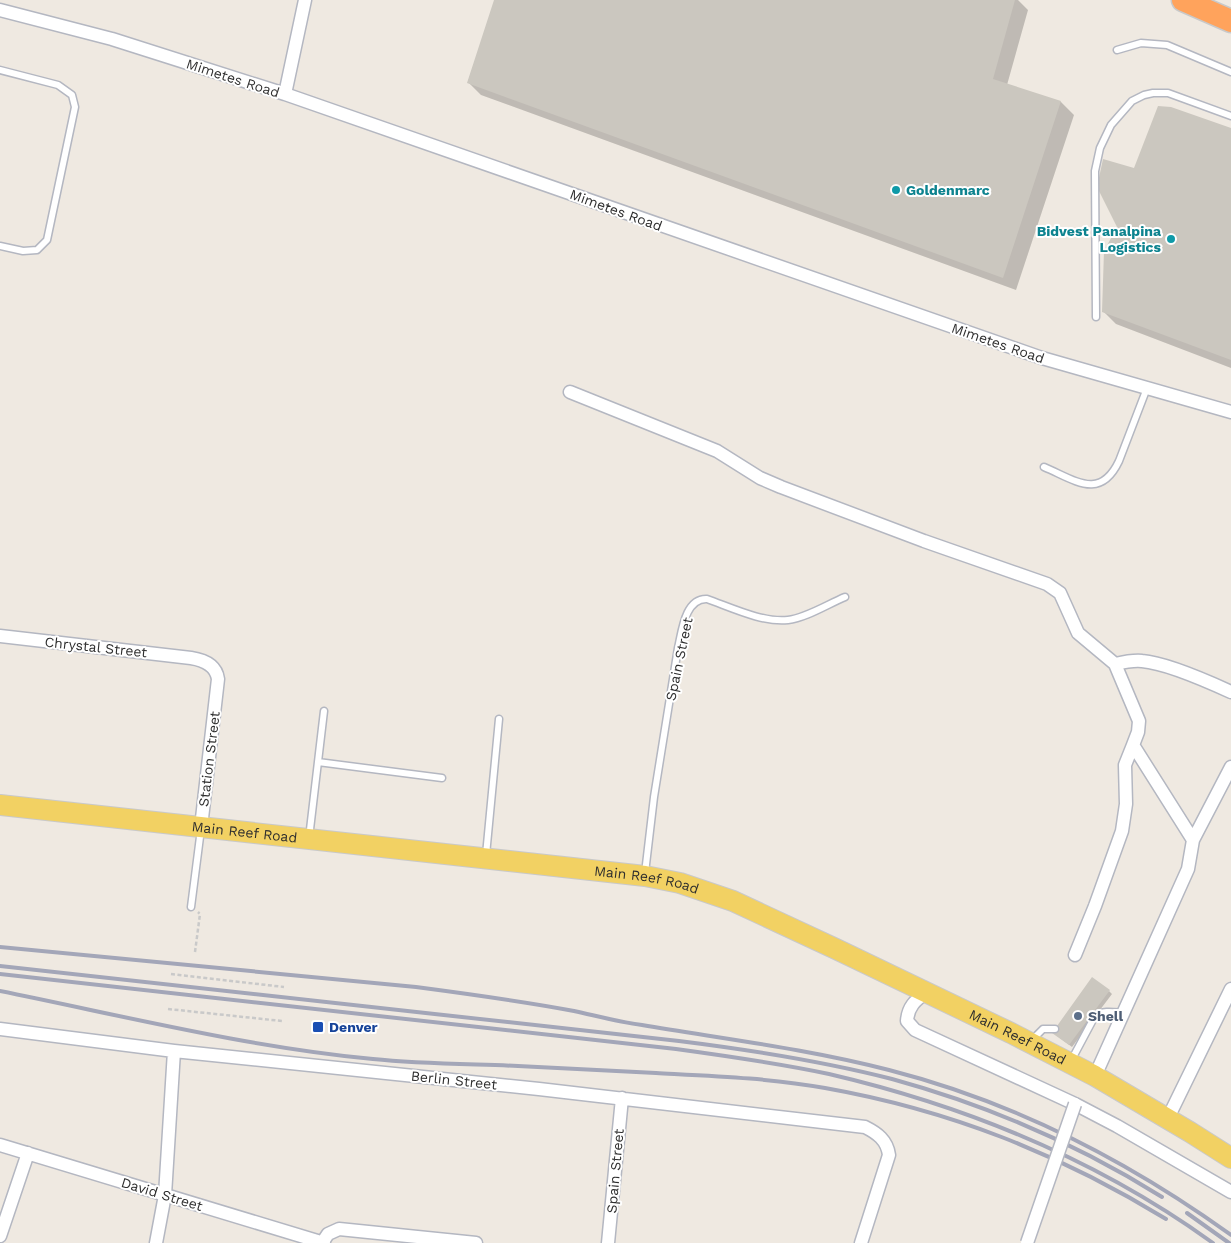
<svg xmlns="http://www.w3.org/2000/svg" width="1231" height="1243" font-family="'Work Sans',sans-serif">
	<rect width="100%" height="100%" fill="#efe9e1"/>
	<path fill="#0003" d="M495 0H1018L1028 10 1007 85 1061 102 1074 115 1016 290 481 95 468 82Z
		M1231 129V368L1116 324 1103 311 1118 227 1135 169Z
		M1109 991 1112 994 1072 1047 1056 1035Z"/>
	<path fill="#cbc7bf" d="M494 0H1015L993 79 1061 101 1003 278 467 83Z
		M1158 106 1171 107 1231 128V360L1102 312 1104 251 1117 227 1097 187 1103 159 1134 168Z
		M1092 977 1110 990 1069 1045 1052 1033Z"/>
	<g fill="none" stroke-linecap="round" stroke-linejoin="round">
		<g stroke="#b4b7c1" stroke-width="9">
			<path id="service" d="M1117 50 1141 43 1167 45 1231 72
				M0 70 58 85 72 95 75 107 47 240 37 250 23 251 0 246
				M1096 317 1095 171 1100 148 1111 125 1132 101 1144 95 1153 93H1168L1231 116
				M1044 467C1075 480 1100 501 1119 461L1147 388
				M318 762 442 778
				M309 838 324 711
				M486 855 499 719
				M645 873 654 797 678 648C682 631 685 598 707 599 730 607 763 623 788 620 806 618 828 604 845 597
				M191 907 201 829
				M1031 1041 1043 1029H1055
				M1071 1061 1095 1016C1103 1010 1113 1012 1124 1013"/>
		</g>
		<g stroke="#b4b7c1" stroke-width="15">
			<path id="minor" d="M0 10 112 39 285 94 1042 358 1231 412
				M285 94 305 0
				M570 392 717 451 760 478 781 487 924 541 1047 584 1060 593 1078 633 1115 664 1139 721 1138 732 1133 745 1193 840 1188 869 1095 1076
				M0 636 191 658C204 660 216 665 218 679L201 827
				M1115 664C1124 662 1133 660 1142 661 1167 663 1207 681 1231 692
				M1193 840 1231 767
				M1075 955 1095 906 1122 831 1126 804 1125 765 1133 745
				M926 993C915 1000 908 1007 907 1021L915 1030 1075 1104 1117 1126 1231 1192
				M0 1029 174 1051 539 1089 865 1127C877 1133 887 1140 889 1155L861 1243
				M1168 1118 1231 989
				M0 1145 324 1243
				M0 1236 28 1153
				M156 1243 165 1195 174 1051
				M322 1243 328 1234 339 1229 476 1243
				M608 1243 622 1098"/>
		</g>
		<g stroke="#c9c9c9" stroke-width="22">
			<g id="primary">
				<path id="s1" d="M0 805 645 876 680 883 733 901 836 949 1011 1033 1095 1076 1190 1132 1231 1158"/>
			</g>
		</g>
		<g stroke="#c9c9c9" stroke-width="25">
			<path id="motorway" d="M1183 0 1231 21"/>
		</g>
		<path stroke="#c9c9c9" stroke-width="2.5" stroke-dasharray="4 2.5" stroke-linecap="butt" d="M195 952 200 914 198 912
			M171 974 284 987
			M168 1009 282 1021"/>
		<use href="#service" stroke="#fff" stroke-width="6"/>
		<use href="#minor" stroke="#fff" stroke-width="12"/>
		<use href="#primary" stroke="#f2d163" stroke-width="20"/>
		<use href="#motorway" stroke="#ffa35c" stroke-width="22"/>
		<path stroke="#a3a6b8" stroke-width="4" d="M0 947 416 987C469 994 522 1001 574 1011 597 1016 619 1022 642 1025 725 1039 808 1049 889 1070 1014 1102 1127 1160 1231 1235
			M0 966 679 1041C751 1050 822 1061 892 1079 987 1105 1079 1145 1162 1197
			M0 974 676 1049C727 1056 778 1063 829 1074 966 1106 1098 1160 1213 1243
			M0 991C124 1016 247 1047 373 1059 421 1064 470 1064 518 1066 564 1068 610 1071 656 1073 713 1076 769 1078 825 1088 949 1110 1058 1153 1166 1219
			M1187 1213 1229 1243"/>
		<g stroke="#b4b7c1" stroke-width="15" stroke-linecap="butt">
			<path id="minor-bridge" d="M1027 1243 1075 1104"/>
		</g>
		<use href="#minor-bridge" stroke="#fff" stroke-width="12"/>
	</g>
	<g fill="#0f9aa8" stroke="#fff" stroke-width="2">
		<circle cx="896" cy="190" r="5"/>
		<circle cx="1171" cy="239" r="5"/>
	</g>
	<circle fill="#5c6f8a" stroke="#fff" stroke-width="2" cx="1078" cy="1016" r="5"/>
	<rect fill="#1a4fb4" stroke="#fff" stroke-width="2" x="312" y="1021" width="12" height="12" rx="2.5"/>
	<g text-anchor="middle" dominant-baseline="central" stroke-width="4" stroke-linejoin="round" paint-order="stroke">
		<g font-size="14" fill="#2e2e2e" stroke="#fff">
			<text transform="translate(233 78) rotate(18)">Mimetes Road</text>
			<text transform="translate(616 210) rotate(20)">Mimetes Road</text>
			<text transform="translate(998 343) rotate(19)">Mimetes Road</text>
			<text transform="translate(96 647) rotate(6)">Chrystal Street</text>
			<text transform="translate(679 659) rotate(-78)">Spain Street</text>
			<text transform="translate(209 759) rotate(-83)">Station Street</text>
			<text stroke="none"><textPath href="#s1" startOffset="246">Main Reef Road</textPath></text>
			<text stroke="none"><textPath href="#s1" startOffset="651">Main Reef Road</textPath></text>
			<text stroke="none"><textPath href="#s1" startOffset="1056">Main Reef Road</textPath></text>
			<text transform="translate(454 1080) rotate(6)">Berlin Street</text>
			<text transform="translate(615 1171) rotate(-85)">Spain Street</text>
			<text transform="translate(162 1194) rotate(17)">David Street</text>
		</g>
		<g font-size="14" font-weight="bold" fill="#0d838f" stroke="#fff" text-anchor="start">
			<text x="906" y="190">Goldenmarc</text>
			<text x="1161" y="231" text-anchor="end">Bidvest Panalpina<tspan x="1161" dy="16">Logistics</tspan></text>
		</g>
		<g font-size="14" font-weight="bold" fill="#4e5e75" stroke="#fff" text-anchor="start">
			<text x="1088" y="1016">Shell</text>
		</g>
		<g font-size="14" font-weight="bold" fill="#164399" stroke="#fff" text-anchor="start">
			<text x="329" y="1027">Denver</text>
		</g>
	</g>
</svg>
